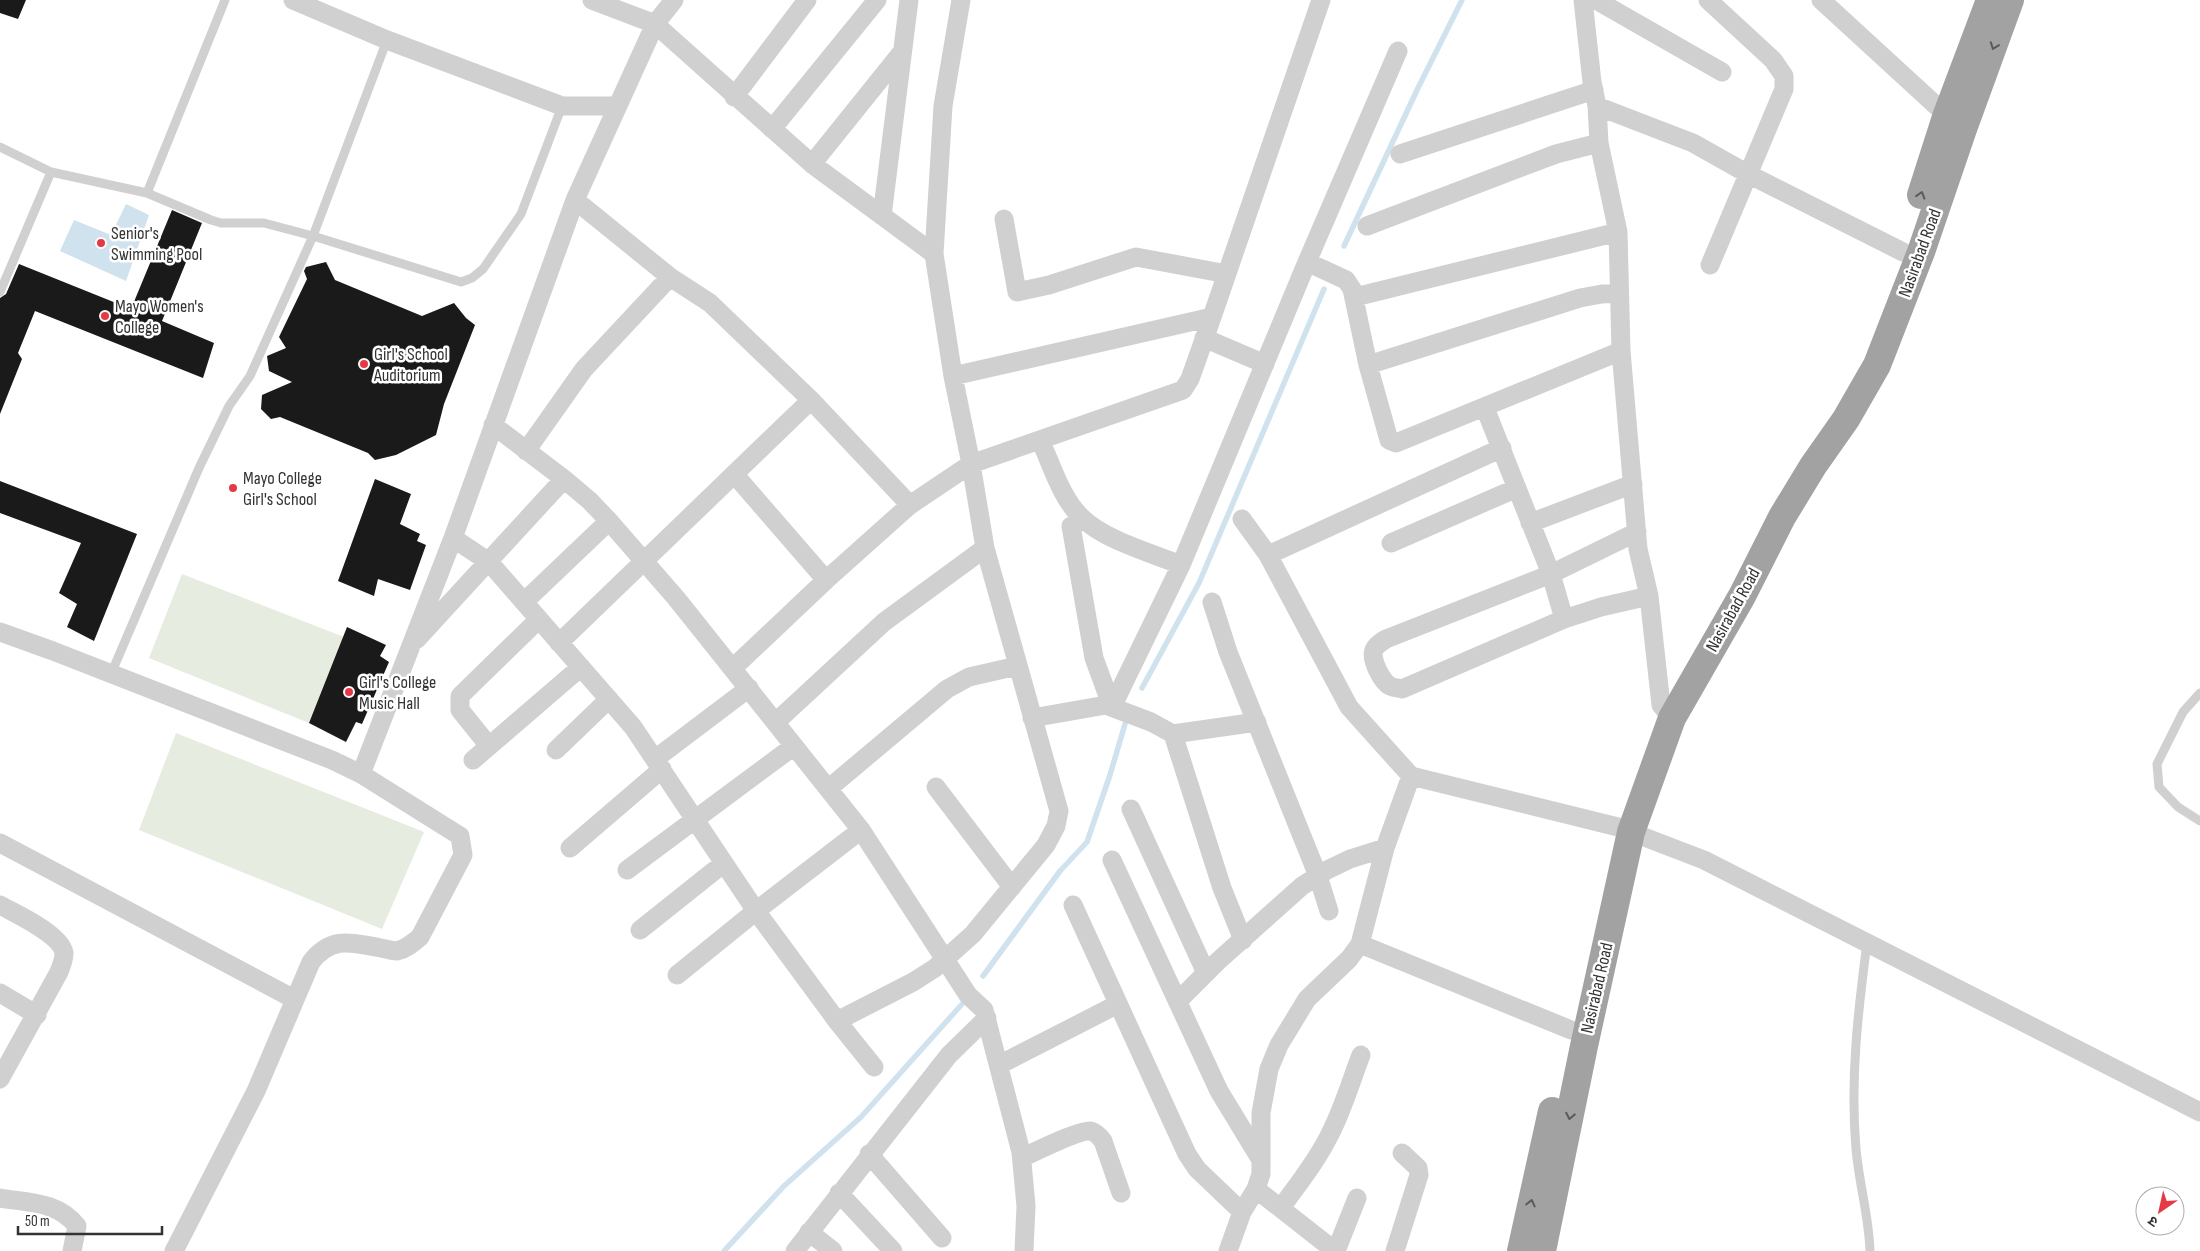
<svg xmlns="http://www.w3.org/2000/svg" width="2200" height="1251" font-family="'Sofia Sans Condensed','Noto Sans Devanagari',sans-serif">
	<rect width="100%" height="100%" fill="#fff"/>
	<path fill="#e6ecdf" d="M182 574 344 637 309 723 149 658Z
		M176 733 424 832 382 929 139 830Z"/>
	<path fill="#cfe2ee" d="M126 204 149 215 126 281 60 251 74 220 111 235Z"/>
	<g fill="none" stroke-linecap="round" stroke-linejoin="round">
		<path stroke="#cfe2ee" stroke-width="5.5" d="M1344 246 1418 88 1462 0
			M1142 688 1199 583 1324 289
			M983 976 1060 871 1087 842 1110 775 1125 724
			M724 1251 784 1186 861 1117 963 1003"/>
	</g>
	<path fill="#1a1a1a" d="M0 0H26L18 19 0 13Z
		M172 210 202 223 162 321 214 343 203 378 35 311 18 353 22 359 0 414V298L6 294 19 264 131 309Z
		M326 262 335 280 422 316 454 303 466 318 475 325 444 404 436 435 396 455 375 460 368 453 280 417 271 419 261 409 262 395 292 382 269 371 267 356 286 348 279 337 307 279 304 271 306 267Z
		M375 479 411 494 400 524 420 534 417 541 426 545 410 590 378 579 374 596 338 581Z
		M0 481 137 534 94 641 67 627 77 604 59 593 81 543 0 513Z
		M347 627 386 645 380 656 389 662 362 724 356 722 346 742 309 723Z"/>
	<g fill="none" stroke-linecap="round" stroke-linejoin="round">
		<path stroke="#d0d0d0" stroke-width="9" d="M0 147 51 172 147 193 211 220 221 223H264L313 236 461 282 472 278 483 269 521 214 562 106
			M147 193 225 0
			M0 292 51 172
			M111 674 199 468 229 406 250 376 313 236 387 40
			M2200 693 2183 712 2157 764 2159 787 2178 807 2200 821
			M1867 943C1858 1011 1850 1080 1856 1149 1859 1183 1869 1217 1870 1251"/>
		<path stroke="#d0d0d0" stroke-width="19" d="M293 0 387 40 562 106H617
			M592 0 655 24 812 164 934 254
			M1583 0 1592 82 1597 106 1599 143 1618 232 1621 351 1638 549 1649 596 1661 705 1672 718
			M1596 0 1722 72
			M1708 0 1773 60 1784 76V89L1710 265
			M1821 0 1954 122
			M734 97 807 0
			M1597 106 1693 143 1748 174 1903 252
			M772 129 877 0
			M1400 154 1594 90
			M812 164 902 52
			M575 200 670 277 710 303 811 400 910 505 971 464 1183 390 1190 379 1212 317 1321 0
			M882 216 909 0
			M1004 219 1017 292 1049 285 1136 257 1227 274
			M1367 226 1556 154 1599 143
			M1307 262 1346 280 1352 289 1368 365 1389 440 1396 443 1621 351
			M1355 297 1618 232
			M1204 338 1265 364
			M1368 365 1580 298 1602 294 1619 293
			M953 376 1212 317
			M1485 408 1551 574 1564 619
			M493 425 564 479 590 501 609 521 676 598 861 830 968 995 984 1010 1021 1152 1026 1206 1024 1251
			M1040 440C1052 465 1061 498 1081 517 1104 540 1151 553 1181 565
			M526 451 584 369 670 277
			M735 475 826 580
			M1242 519 1268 555 1349 707 1411 776
			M1530 523 1633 484
			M1071 526 1094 658 1112 707
			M1637 532 1551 574 1386 639C1381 642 1376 645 1374 650 1370 659 1382 682 1390 686 1394 688 1398 688 1402 689L1564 619 1601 607 1649 596
			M453 538 489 562 633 727 756 911 837 1021 874 1067
			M1391 543 1517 488
			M1268 555 1502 448
			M524 602 609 521
			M1212 602 1228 652 1318 876 1329 911
			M0 632 53 651 332 760 361 774 460 836 463 855 420 937C413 943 406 949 397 951 392 951 386 949 381 948 352 943 332 935 311 962L256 1091 174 1251
			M417 639 564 479
			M559 643 811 400
			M733 668 826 580 910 505
			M1112 707 1181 565 1307 262 1398 51
			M1032 718 1106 705 1151 722 1173 734 1257 722
			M777 721 884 622 985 548
			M1173 734 1222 888 1243 940
			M489 746 460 710V696L539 619
			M556 750 609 699
			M655 759 749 688
			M473 760 581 667
			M361 774 453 538 575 200 655 24 674 0
			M936 787 1012 887
			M828 789 947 689 969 677 1017 666
			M1131 809 1206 973
			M0 843 294 999
			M570 848 662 769
			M1112 860 1219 1091 1261 1160
			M627 870 794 746
			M0 905C16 914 61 934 64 953 64 960 61 967 59 972L0 1079
			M1073 905 1187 1154 1197 1169 1242 1212
			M640 930 724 863
			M1360 944 1571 1030
			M677 975 756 911 861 830
			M0 993 37 1015
			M1178 1001 1217 962 1302 886 1327 870 1350 859 1385 848
			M837 1021 913 982 935 968 973 934 1046 845 1056 826 1059 811 985 548 971 464 953 376 934 254 943 106 961 0
			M999 1065 1118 1004
			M869 1154 942 1238
			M1022 1158C1034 1152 1081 1129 1091 1131 1097 1133 1100 1137 1103 1141L1121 1193
			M1256 1189 1335 1251
			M839 1193 893 1251
			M0 1198C29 1203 57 1201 77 1226L72 1251
			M1281 1208C1298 1184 1317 1161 1330 1134 1343 1109 1351 1081 1361 1055
			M809 1232 833 1251
			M795 1251 949 1055 987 1018
			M1228 1251 1242 1212 1256 1189 1261 1174V1113L1269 1069 1279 1045 1307 999 1349 959 1360 944 1385 848 1411 776 1618 827 1704 860 2200 1112
			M1336 1251 1357 1198
			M1395 1251 1419 1175 1418 1168 1402 1153"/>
		<path stroke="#a2a2a2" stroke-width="28" d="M1921 195 1946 117 1990 0
			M1521 1251 1552 1111
			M1542 1251 1584 1046 1631 832 1672 718 1742 596 1782 517 1813 466 1846 419 1877 365 1921 252 1963 129 2010 0"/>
	</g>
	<defs><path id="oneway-chevron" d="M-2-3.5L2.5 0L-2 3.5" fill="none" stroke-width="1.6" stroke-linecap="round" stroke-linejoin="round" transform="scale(1.25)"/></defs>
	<g stroke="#5a5a5a">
		<use href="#oneway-chevron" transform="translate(1994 46) rotate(110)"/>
		<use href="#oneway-chevron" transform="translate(1921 195) rotate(-73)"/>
		<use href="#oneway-chevron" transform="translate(1570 1116) rotate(101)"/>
		<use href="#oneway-chevron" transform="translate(1531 1203) rotate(-77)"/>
	</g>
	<g fill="#e63946" stroke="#fff" stroke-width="2">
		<circle cx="101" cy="243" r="5"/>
		<circle cx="105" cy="316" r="5"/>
		<circle cx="364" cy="364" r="5"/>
		<circle cx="233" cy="488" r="5"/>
		<circle cx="349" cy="692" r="5"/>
	</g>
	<g text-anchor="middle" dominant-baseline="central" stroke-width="5" stroke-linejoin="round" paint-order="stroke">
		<g font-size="18" fill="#333" stroke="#fff" text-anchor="start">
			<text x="111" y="233">Senior's<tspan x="111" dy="21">Swimming Pool</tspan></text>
			<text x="115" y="306">Mayo Women's<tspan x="115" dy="21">College</tspan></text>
			<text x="374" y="354">Girl's School<tspan x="374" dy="21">Auditorium</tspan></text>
			<text x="243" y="478">Mayo College<tspan x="243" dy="21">Girl's School</tspan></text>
			<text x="359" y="682">Girl's College<tspan x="359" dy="21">Music Hall</tspan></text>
		</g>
		<g font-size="18" fill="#333" stroke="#fff">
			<text transform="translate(1920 253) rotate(-70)">Nasirabad Road</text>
			<text transform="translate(1733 610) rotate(-61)">Nasirabad Road</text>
			<text transform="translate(1597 988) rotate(-77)">Nasirabad Road</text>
		</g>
	</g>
	<g transform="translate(2160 1211) rotate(214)"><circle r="24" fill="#ffffff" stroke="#adadad"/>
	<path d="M0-4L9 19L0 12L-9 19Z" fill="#e63946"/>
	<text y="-8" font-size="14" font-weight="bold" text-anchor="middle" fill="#333333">उ</text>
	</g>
	<path d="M18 1226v8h144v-8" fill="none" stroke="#333333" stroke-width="2.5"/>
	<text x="25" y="1226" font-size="15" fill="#333333" stroke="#ffffff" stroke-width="4" paint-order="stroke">50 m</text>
</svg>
